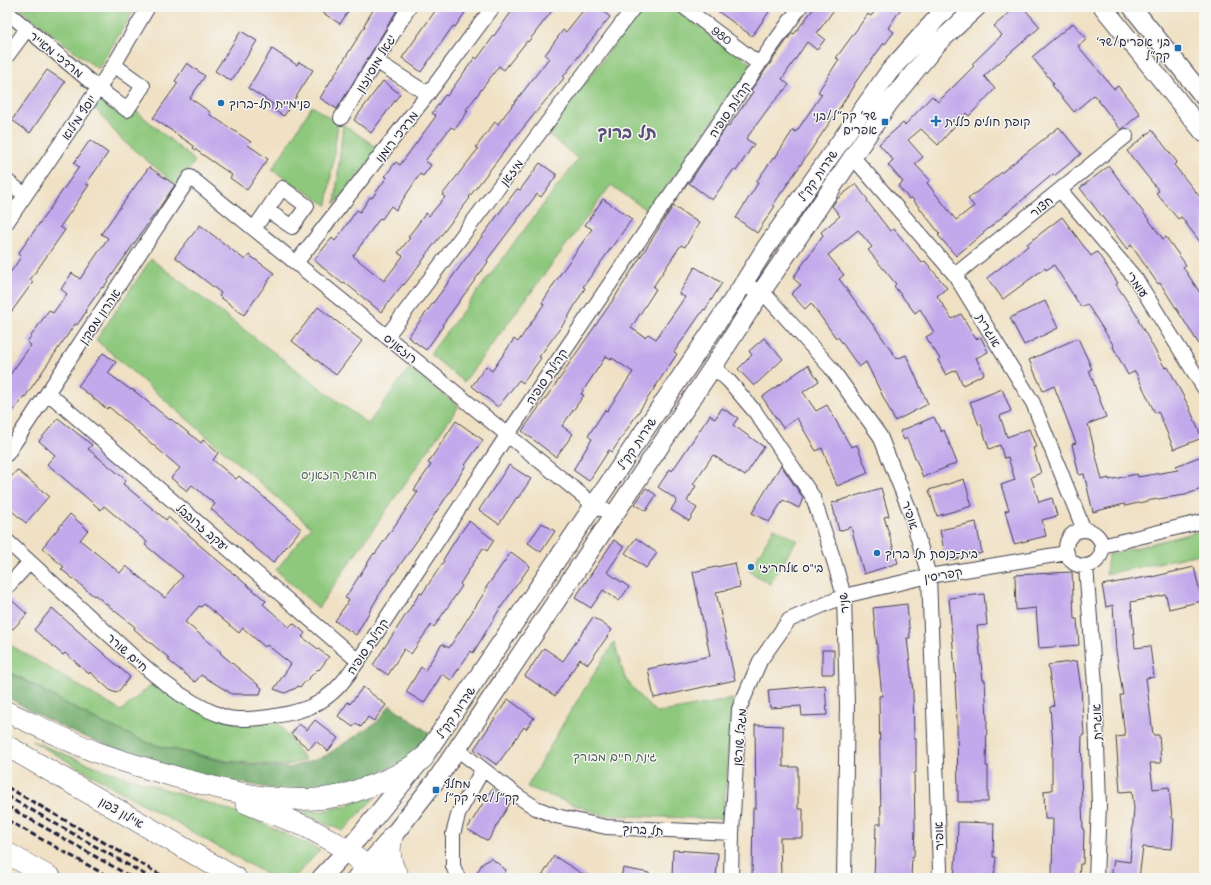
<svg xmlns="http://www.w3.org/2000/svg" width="1211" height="885" font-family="Mali,'Playpen Sans Hebrew',sans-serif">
	<rect width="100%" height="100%" fill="#f6f6f2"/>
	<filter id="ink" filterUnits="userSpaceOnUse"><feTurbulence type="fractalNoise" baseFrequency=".025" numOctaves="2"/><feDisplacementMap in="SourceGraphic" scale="8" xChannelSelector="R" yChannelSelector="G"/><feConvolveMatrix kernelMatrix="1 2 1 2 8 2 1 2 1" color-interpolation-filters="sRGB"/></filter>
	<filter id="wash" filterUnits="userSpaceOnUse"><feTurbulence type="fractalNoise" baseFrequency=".012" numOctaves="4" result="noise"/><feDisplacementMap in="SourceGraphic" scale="16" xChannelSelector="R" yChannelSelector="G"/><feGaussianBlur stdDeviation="0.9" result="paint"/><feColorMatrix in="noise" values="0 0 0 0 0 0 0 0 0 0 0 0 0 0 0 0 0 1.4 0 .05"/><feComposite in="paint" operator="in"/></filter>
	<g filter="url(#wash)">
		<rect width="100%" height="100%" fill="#f0e1c4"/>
		<path fill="#8ec87d" stroke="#58755c" d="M17 7H136L98 69Z
			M643 7H674L753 65 649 212 611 185 464 382 430 354 578 159 547 133Z
			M104 95 133 108 195 161 178 186 122 140 93 106Z
			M312 106 338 124 327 205 272 170Z
			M343 124 379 149 335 204Z
			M151 259 368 424 409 368 459 406 318 608 276 570 311 527 96 340Z
			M774 528 797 540 770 584 749 571Z
			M1204 530V553L1106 574 1108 555Z
			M614 642 625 678 642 699 657 713 733 699 723 819 602 815 527 787 567 717Z
			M7 643 121 711 156 681 203 710 277 721 305 760 285 766 227 761 151 744 94 719 7 670Z
			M32 741 104 770 218 806 266 825 320 850 294 878H273Z
			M370 792 377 795 343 831 295 811H321L347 806Z"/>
		<path fill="#72ac6c" stroke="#4a6754" d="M7 671 94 719 151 744 226 762 289 768 325 756 377 722 390 705 436 738 421 755 352 784 297 793 178 771 77 734 37 714 7 697Z"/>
		<g id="blocks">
			<path fill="#c2a9eb" d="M314 7H351L340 24Z
				M375 7H399L337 109 320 98 365 26 364 25Z
				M438 7H469L455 27 453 26 421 72 402 58Z
				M515 7H555L528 42 527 41 504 70 499 66 466 110 468 111 455 129 451 127 425 161 431 165 423 176 420 174 396 210 391 206 382 219 380 218 353 256 384 281 403 256 398 253 410 238 408 237 426 213 429 216 445 197 442 195 478 149 476 147 495 122 498 124 549 58 545 55 563 30 566 32 586 7H598L610 17 584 49 563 77 564 78 514 139 469 197 470 198 425 256H426L404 285 403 284 381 312 344 282 343 284 314 260 332 238 335 241 357 210 360 212 370 197 372 198 387 177 385 176 396 162 400 165 436 116 432 113 445 95 447 96 475 57 477 59Z
				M712 7H762L769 12 752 36Z
				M815 7H836L817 33 825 39 817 50 807 42 782 79 789 85 770 106 746 139 754 144 736 171 734 169 712 200 689 183 727 126 728 127 753 92 751 90 792 33 794 34Z
				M878 7H902L888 28 894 32 885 44 884 43 857 80 841 106 773 205 775 206 757 233 736 218 758 183 756 182 774 157 775 158 793 130 796 132 822 94 818 92 839 59 836 58 868 14 871 16Z
				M1016 7H1023L1040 27 984 76 995 89 969 116 966 113 938 145 921 129 908 140 923 157 915 164 930 180 927 183 956 220 974 206 968 199 1059 127 1081 154 1054 176 1053 174 956 256 938 235 940 234 911 197 909 199 898 186 903 182 888 165 893 160 879 144 903 123 905 125 932 96 938 102 974 66 972 64 1002 35 994 26Z
				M1073 23 1087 39 1078 46 1114 89 1118 86 1140 114 1121 130 1094 95 1074 112 1052 85 1054 84 1032 57Z
				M241 31 257 41 231 81 215 71Z
				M272 49 297 65 299 62 313 70 284 116 270 108 273 104 248 88Z
				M187 63 205 76 190 98 210 112 209 114 251 142 248 145 268 159 247 190 230 178 232 175 193 148 194 146 153 118 178 83 175 81Z
				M47 70 65 82 30 133 12 120Z
				M383 81 400 94 371 133 354 120Z
				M1152 130 1177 162 1174 165 1204 202V247L1181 217 1178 219 1156 193 1159 191 1127 151Z
				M90 140 108 153 86 184 89 185 60 227 65 230 30 280 33 282 7 318V277L21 257 18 254 79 167 74 163Z
				M540 163 557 175 541 197 537 194 487 260 488 262 442 325 443 326 426 350 408 337 517 189 520 190Z
				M1109 166 1163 239 1166 237 1186 265 1183 267 1204 299V352L1160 283 1158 284 1131 245 1127 249 1080 188Z
				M149 167 175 185 103 288 102 287 85 311 86 312 77 325 75 324 25 397 24 396 7 420V379L31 345 27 342 49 310 53 313 67 294 61 289 72 273 80 279 108 238 101 234Z
				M856 184 868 200 867 201 890 231 894 229 922 263 925 261 947 288 937 296 952 319 961 314 976 339 981 337 988 352 976 358 984 374 963 385 956 370 946 375 938 360 940 359 926 337 934 332 920 309 915 313 894 286 896 284 868 250 872 247 858 230 828 255 844 275 839 279 873 325V324L897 359 906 355 928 404 895 421 866 362 859 367 838 337 836 338 811 303 805 309 791 294 801 285 793 278 823 235 821 232 840 216 832 206 837 199Z
				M603 199 632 219 583 287 585 288 567 319 539 357 541 358 523 383 519 380 498 407 472 386 486 366 492 371 514 339 518 342 544 304 542 303 561 273 592 229 585 225Z
				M673 206 699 223 685 247 681 245 653 287 656 289 631 328 645 337 648 334 656 339 685 297 679 294 695 267 722 283 705 310 704 309 674 352 677 354 612 452 609 450 589 481 573 470 592 439 588 436 605 410 607 411 633 372 612 358 611 359 606 356 581 394 584 395 562 426 573 434 556 457 522 431 565 371H564L613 300Z
				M1062 217 1091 256 1097 252 1118 283 1116 284 1139 319 1138 320 1165 368 1168 367 1189 407 1202 438 1174 449 1158 411 1155 413 1135 371 1128 375 1113 347 1114 346 1087 304 1081 307 1054 265 1046 270 1045 268 1003 299 987 278 1028 246 1027 244Z
				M200 225 245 260 249 255 274 273 244 315 219 296 221 293 175 257Z
				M1045 301 1058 328 1024 345 1010 318Z
				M318 307 362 341 336 375 292 341Z
				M764 338 783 359 754 386 738 369 752 355 749 351Z
				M1078 338 1092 369 1089 370 1106 417 1088 424 1102 480 1109 478V480L1137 474 1138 477 1178 470 1176 466 1204 455V488L1185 495 1152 500 1125 506 1124 504 1093 512 1084 474 1079 475 1072 444 1076 443 1054 386 1043 391 1029 360Z
				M103 353 116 362 108 373 131 390 132 389 170 420 171 419 201 443 203 440 218 453 213 460 236 479 239 476 301 529 273 563 211 509 215 504 192 485 187 491 171 478 180 468 109 407 107 409 78 386Z
				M808 365 819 381 803 392 816 411 827 405 851 447 857 445 868 473 837 486 822 448 816 451 797 418 783 428 762 397Z
				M1002 389 1011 411 1000 416 1007 437 1029 429 1036 447 1033 448 1041 473 1031 477 1039 502 1052 498 1057 516 1042 520 1046 536 1014 544 1005 511 1009 510 1001 485 1015 480 1008 457 1004 458 1000 445 989 449 981 424 979 425 970 402Z
				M722 408 738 418 733 425 764 447 745 476 713 455 693 484 696 486 687 501 697 508 689 521 671 510 677 500 658 487 670 469 672 471 710 415 715 419Z
				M934 417 941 432 944 430 957 463 923 477 907 438 904 440 900 431Z
				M58 418 92 445 88 449 126 480 123 484 166 520 168 517 197 542V543L266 601 263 604 289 627 293 623 305 633 302 637 329 657 319 670 318 669 300 687 298 686 296 688 285 693 274 689 291 664 267 645 265 647 243 628 239 633 204 604 201 607 199 606 185 622 221 652 220 653 262 688 260 694H232L201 675 195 682 168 660 170 659 134 629 135 627 95 595 94 596 61 569 64 567 42 548 70 514 88 530 80 540 120 573 126 566 165 598 183 576 145 545 147 542 104 506 101 510 47 464 55 455 39 441Z
				M456 421 483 440 465 465H466L451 490 416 542 379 595 356 635 335 621 349 600 345 598 374 553 375 554 418 492 414 490 431 465 428 463Z
				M509 465 531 479 518 498 517 497 499 524 479 510Z
				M781 465 803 498 799 508 783 500 769 522 752 513Z
				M17 470 49 496 26 523 7 507V482Z
				M964 479 972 506 937 516 929 490Z
				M646 488 656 495 646 511 635 504Z
				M881 488 889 516 884 517 898 563 864 574 851 527 839 531 832 503Z
				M469 521 494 540 487 551 483 548 460 584 462 586 434 627 431 625 411 654 404 649 388 675 373 665 420 593 422 594 444 561 443 560 454 542Z
				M976 522 982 553 946 561 940 530Z
				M542 523 555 531 541 552 528 543Z
				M636 538 657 553 646 568 625 553Z
				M614 540 624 547 607 572 629 587 619 601 603 590 591 608 575 598Z
				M511 552 530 566 499 610 473 653 471 651 451 680 442 674 424 703 406 692 421 667 425 670 442 644 449 648 486 590 485 589Z
				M735 563 740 587 716 592 735 680 654 698 648 669 710 656 693 572Z
				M1194 567 1202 601 1169 609 1166 595 1131 602 1135 648 1150 646 1154 677 1146 678 1153 735H1159L1161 763H1150L1153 789 1169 787 1172 818 1174 819 1172 849 1143 847 1139 878H1111L1114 860 1130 862 1134 808 1132 791 1120 792 1116 737 1125 736 1120 695H1123L1116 651 1113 605 1106 607 1102 585 1152 576V577Z
				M1072 572 1074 619H1077L1079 645 1039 648 1036 608 1016 610 1015 575Z
				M984 594 987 625 977 626 983 680H985L987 718 986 766H988V802H958L957 719 955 682H956L949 598Z
				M7 596 27 614 13 629 7 624Z
				M907 604 910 638H907L913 692 914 739H916V773H914L915 827 914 857H912L911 878H874L876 824H881L879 696H882L873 608Z
				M52 608 130 677 117 693 111 691 90 672 89 674 65 653 63 655 34 630Z
				M593 617 612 630 588 664 580 659 555 696 525 676 544 648 563 661Z
				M822 650H834V674H822Z
				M1077 661 1081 688 1084 735H1082L1081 776 1083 830H1084L1083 864H1080L1079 878H1052L1053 819H1045L1044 791 1052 790V746H1053L1050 707 1054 706 1048 665Z
				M825 685 827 715 802 716 801 706 770 708 768 690Z
				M363 687 386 705 374 721 368 717 361 727 356 723 353 727 338 716 348 702 350 704Z
				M508 699 534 718 526 729 524 727 497 765 474 749Z
				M315 720 338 738 328 751 316 741 309 749 291 734 299 724 307 730Z
				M755 725 783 726V767H798V809H803V838H780L781 878H752L753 808H756Z
				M492 789 511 801 488 841 467 829Z
				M958 822 994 823 993 857H996L994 878H954L956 854H957Z
				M673 850 718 853 716 878H672Z
				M554 856 589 878H541Z
				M491 858 506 870 501 878H474L482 864Z
				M623 868 649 873V878H621Z"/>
		</g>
	</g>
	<g filter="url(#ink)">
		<use href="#blocks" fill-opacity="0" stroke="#413f50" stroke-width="1"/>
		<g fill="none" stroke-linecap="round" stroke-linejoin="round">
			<g stroke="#413f50" stroke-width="16">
				<path id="minor" d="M684 7 759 64
					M7 12 98 88 127 110 143 86 114 65
					M7 56 27 29
					M376 61 428 94
					M341 118 409 7
					M852 156 955 275 1033 403 1084 530
					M7 181 25 195
					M1060 190 1136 279 1204 388
					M7 222 114 65 148 7
					M254 229 282 188 307 206 292 227 267 210
					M296 263 428 94 493 7
					M955 275 1126 136
					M740 289 748 287 762 291 831 368 880 436 910 511 929 576 940 869 939 878
					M387 336 634 7
					M713 367 729 381 756 413 813 497 834 561 844 596 847 705 844 878
					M48 393 358 661
					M7 454 190 177 594 505 600 509 614 512
					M1066 548a18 18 0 1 1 36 0a18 18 0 1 1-36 0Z
					M7 541C39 570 71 600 103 629 138 661 176 699 222 716 244 724 305 714 324 699 339 689 348 675 358 661L508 434 759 64 800 7
					M1102 546 1204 521
					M1086 566 1095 685 1099 805 1096 878
					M7 587 30 562
					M457 749 519 797 536 808 556 816 606 827 732 833
					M458 878 453 866V834L459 812 483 769
					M731 878 732 833 739 709 760 661 789 620 844 596 929 576 1067 553"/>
			</g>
			<g stroke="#413f50" stroke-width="20">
				<path id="major" d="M1103 7 1204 133
					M1132 7 1204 97
					M321 878 358 838 423 758 594 505 740 289 765 249 889 72 937 18 949 7
					M356 878 392 837 437 779 713 367 762 291 889 103 937 44 977 7"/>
			</g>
			<g stroke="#413f50" stroke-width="22">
				<path id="highway" d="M7 712C36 725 65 740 96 752 123 762 152 770 180 778 234 793 288 807 344 795 351 793 358 790 364 788 387 781 405 773 423 758
					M7 746 236 878
					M246 803 307 827 336 843 383 878
					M392 837C388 852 390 865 399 878
					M7 853 51 878"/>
			</g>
			<use href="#minor" stroke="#fff" stroke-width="14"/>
			<use href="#major" stroke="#fff" stroke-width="18"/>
			<use href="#highway" stroke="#fff" stroke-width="21"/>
			<path stroke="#22223b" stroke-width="3" stroke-dasharray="6 3" stroke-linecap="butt" d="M7 787 166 878
				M7 796 151 878
				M7 806 133 878
				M7 820 111 878"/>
		</g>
	</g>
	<g fill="#1f6fb2" stroke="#f6f6f2" stroke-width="1.5">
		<rect x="1174" y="44" width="8" height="8" rx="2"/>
		<circle cx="221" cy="103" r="4"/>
		<path d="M934 115h4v4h4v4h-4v4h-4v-4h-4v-4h4z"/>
		<rect x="881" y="118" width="8" height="8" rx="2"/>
		<circle cx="877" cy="553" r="4"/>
		<circle cx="751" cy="567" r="4"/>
		<rect x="432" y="786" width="8" height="8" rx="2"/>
	</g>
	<g text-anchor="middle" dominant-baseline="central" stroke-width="3" stroke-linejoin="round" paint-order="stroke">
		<g font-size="12" fill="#22223b" stroke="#f6f6f2">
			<text transform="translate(722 35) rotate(37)">980</text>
			<text transform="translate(57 54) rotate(39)">מרדכי מאייר</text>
			<text transform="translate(375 63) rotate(-59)">יגאל מוסינזון</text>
			<text transform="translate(729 109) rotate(-56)">קהילת סופיה</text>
			<text transform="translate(78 117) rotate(-56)">יוסף מילוא</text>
			<text transform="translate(396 136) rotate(-52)">מרדכי רומנו</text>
			<text transform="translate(511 172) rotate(-53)">מיזאן</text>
			<text transform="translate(817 175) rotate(-55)">שדרות קק"ל</text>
			<text transform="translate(1041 206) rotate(-39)">חצור</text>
			<text transform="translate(1138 284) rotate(55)">עומרי</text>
			<text transform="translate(99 316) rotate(-56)">אהרון מסקין</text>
			<text transform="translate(989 330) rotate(59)">אוגרית</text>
			<text transform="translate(401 348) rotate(39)">רוזאניס</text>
			<text transform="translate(546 376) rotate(-56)">קהילת סופיה</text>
			<text transform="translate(636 443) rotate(-56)">שדרות קק"ל</text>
			<text transform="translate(911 515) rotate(72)">אופיר</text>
			<text transform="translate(203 527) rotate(41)">יעקב זרובבל</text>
			<text transform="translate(943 574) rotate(-10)">קפריסין</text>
			<text transform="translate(843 603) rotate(-96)">שניר</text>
			<text transform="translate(367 646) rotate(-56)">קהילת סופיה</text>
			<text transform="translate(128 652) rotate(42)">חיים שורר</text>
			<text transform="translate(455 712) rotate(-56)">שדרות קק"ל</text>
			<text transform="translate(1096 722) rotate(-92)">אוגרית</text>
			<text transform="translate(739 737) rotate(-85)">מגדל שורשן</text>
			<text transform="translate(122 812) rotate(30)">איילון צפון</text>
			<text transform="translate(643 829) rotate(3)">תל ברוך</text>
			<text transform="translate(938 836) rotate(-92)">אופיר</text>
		</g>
		<g font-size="12" fill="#22223b" stroke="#f6f6f2" text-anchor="start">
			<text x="1170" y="41" text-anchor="end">בני אפרים/שד׳<tspan x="1170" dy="14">קק״ל</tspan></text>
			<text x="229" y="103">פנימיית תל-ברוך</text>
			<text x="877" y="115" text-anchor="end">שד׳ קק״ל/בני<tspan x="877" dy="14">אפרים</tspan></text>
			<text x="945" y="121">קופת חולים כללית</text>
			<text x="885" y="553">בית-כנסת תל ברוך</text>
			<text x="759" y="567">בי"ס אלחריזי</text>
			<text x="444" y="783">מחלף<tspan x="444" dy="14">קק״ל/שד׳ קק״ל</tspan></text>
		</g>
		<g font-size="12" fill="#485c52" stroke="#f6f6f2">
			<text x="339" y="474">חורשת רוזאניס</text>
			<text x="615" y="756">גינת חיים מבורך</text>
		</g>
		<g font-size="16" font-weight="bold" fill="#5a5179" stroke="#f6f6f2">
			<text x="627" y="131">תל ברוך</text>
		</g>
	</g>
	<rect width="1211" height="885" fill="none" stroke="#f6f6f2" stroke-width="24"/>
</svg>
